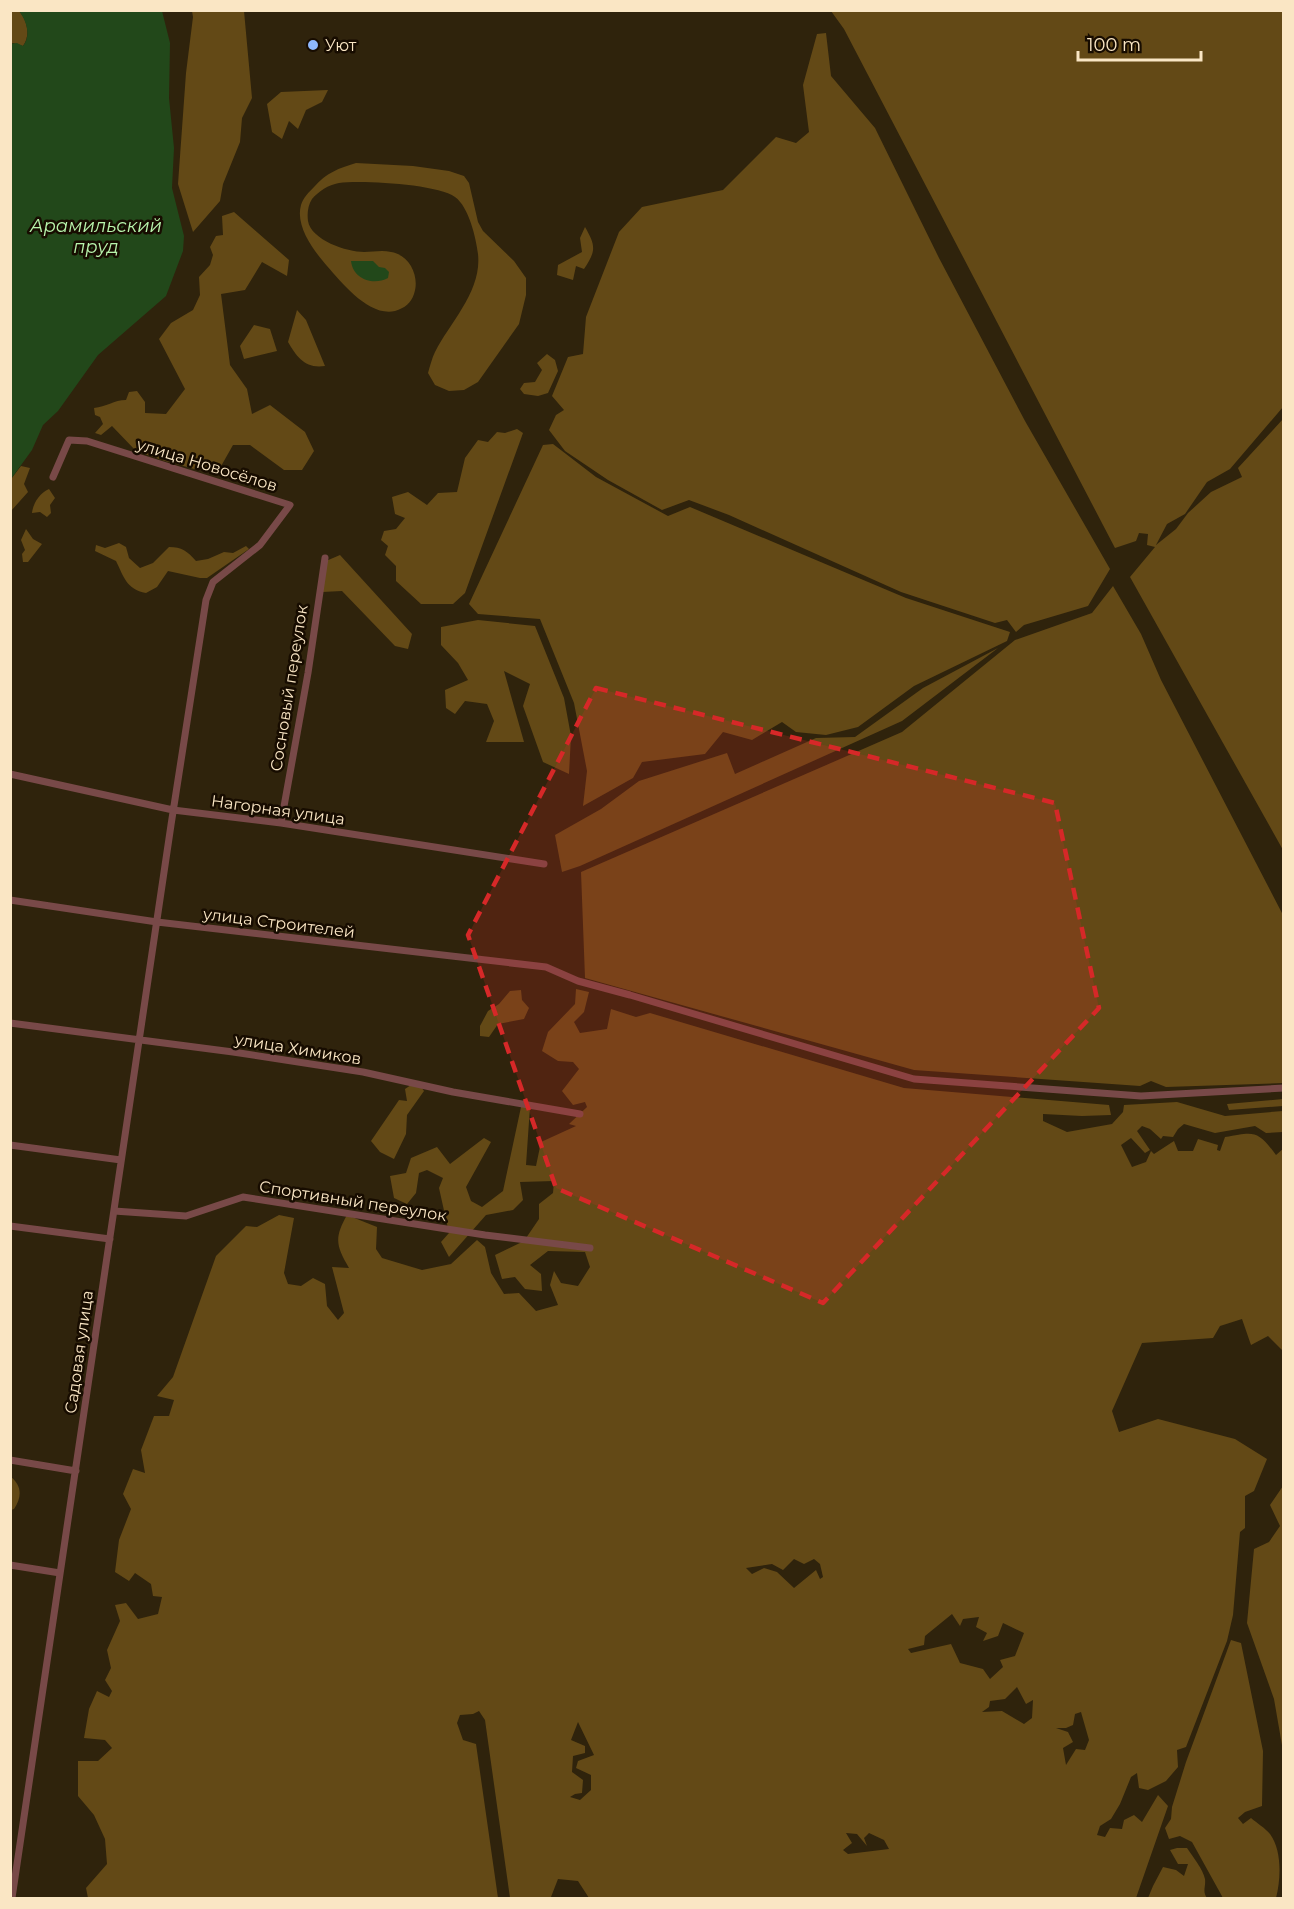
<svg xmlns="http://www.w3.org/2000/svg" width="1294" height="1909" font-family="Montserrat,sans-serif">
	<rect width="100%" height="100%" fill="#2f230c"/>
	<path fill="#634916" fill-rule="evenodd" d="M11 11H19C27 20 31 35 23 46L13 43 11 44Z
		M192 11H244L252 98 242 118 240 142 223 184 220 201 193 232 178 184 186 73 193 17Z
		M831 11H1283V407L1230 469 1207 482 1185 514 1167 524 1156 545 1176 529 1188 513 1211 492 1242 477 1238 468 1283 419V850L1130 577 1155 547 1147 545 1148 534 1139 533 1136 541 1115 548 844 29Z
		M826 33 831 76 875 128 939 258 1025 421 1110 569 1088 606 1024 625 1016 632 1007 620 995 623 901 592 729 515 689 500 662 510 608 480 565 451 549 430 556 415 564 410 552 396 568 357 583 354 586 317 619 232 642 207 723 190 776 137 796 143 809 132 803 85 817 34Z
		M328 90 322 102 306 110 298 129 289 121 282 139 272 132 267 104 281 92Z
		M356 163 413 166 449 171 464 176 469 183 478 222 483 231 514 261 526 278V295L519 324 478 382 464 390 449 391 435 385 428 373C430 366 432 358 435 352 451 321 482 291 478 254 476 238 469 207 455 197 437 184 361 180 339 183 328 185 319 191 312 199 308 205 307 213 308 221 311 240 347 252 364 252 373 252 382 250 391 252 410 255 420 277 414 294 411 303 405 308 395 311 369 317 342 283 327 266 314 251 295 226 301 205 303 198 309 192 314 187 326 173 339 168 356 163Z
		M234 212 289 260 287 276 262 262 245 290 221 294 230 365 247 389 252 414 270 405 305 432 314 451 302 470H284L250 445H233L220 468 198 470 165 461 136 451 112 426 101 435 95 433 103 424 100 417 95 415 94 408C106 407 114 400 126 400L129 392 137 391 145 402V413L166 414 185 389 159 339 171 323 193 310 200 295 199 277 210 265 213 255 210 247 216 236 223 235 222 216Z
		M585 227C596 246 596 251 584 269L576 266 573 280 557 275 558 265 582 252 580 238Z
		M297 310 306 320 325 366C305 369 297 357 288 342Z
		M254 325 270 329 277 351 244 359 240 346Z
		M547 354 555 360 558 371 548 393 538 396 524 394 520 389 524 383 535 382 542 370 537 363Z
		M517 429 523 433 465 593 453 604H421L396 581V566L385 555 388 546 381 540 384 531 396 529 405 518 395 514 392 497 408 492 427 505 438 493 457 492 465 458 478 440 488 442 497 432 505 433Z
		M553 444 596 477 668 516 690 507 906 598 1010 632 1007 641 914 686 858 727 826 735 796 732 782 722 752 740 723 732 705 754 642 762 633 778 583 806 587 771 574 703 540 619 478 614 469 604 543 445Z
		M21 466 30 468 24 484 28 492 11 511V479Z
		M49 489 55 498 50 505 51 513 47 517 40 512 32 513C33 503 40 493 49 489Z
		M26 529 33 539 42 544 28 562H23L22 554 25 550 21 540Z
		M119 543 126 547 129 558 140 568 153 563 169 547C182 547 187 551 196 561L208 559 224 552 233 553 246 546 249 549 207 578H200L168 571 157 587 146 593C126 589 124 577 116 561L95 551 96 545 105 548Z
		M340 555 412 634 408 649 395 646 342 591 322 592 326 561Z
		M1113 586 1141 634 1161 680 1283 915V1083L1166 1087 1151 1081 1140 1086 914 1070 585 978 581 872 902 732 1015 640 1092 613Z
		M478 620 535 626 564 698 571 736 569 774 543 762 523 706 530 684 504 671 524 742H486L494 721 487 704 465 701 455 714 446 708 445 690 468 680 458 663 441 645V627Z
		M998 648 902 721 580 866 562 872 555 835 601 809 639 781 727 753 735 774 816 738 855 737 923 688Z
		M576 989 589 992 584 1012 574 1022 580 1033 607 1029 611 1009 636 1017 650 1013 904 1088 1109 1105 1111 1115 1082 1116 1043 1114V1121L1067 1132 1112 1124 1123 1112 1124 1105 1177 1102 1225 1116 1283 1111V1132L1266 1133 1255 1126 1215 1133 1184 1124 1178 1129 1173 1137 1163 1136 1161 1139 1150 1129 1142 1126 1137 1131 1150 1150 1145 1153 1131 1138 1121 1145 1132 1167 1146 1162 1151 1151 1154 1154 1174 1141 1178 1151H1193L1198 1139 1218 1145 1217 1150 1220 1151 1225 1137C1254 1132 1257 1129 1276 1155L1284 1148 1283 1351 1268 1336 1251 1345 1242 1319 1220 1326 1213 1338 1142 1343 1112 1411 1119 1432 1158 1419 1235 1439 1267 1459 1254 1491 1245 1496V1528L1240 1532 1233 1615 1227 1641 1186 1747 1177 1750 1178 1767 1166 1781 1148 1790 1139 1788 1137 1773 1131 1777 1120 1804 1111 1819 1100 1826 1097 1835 1105 1837 1110 1828 1122 1829 1124 1820 1134 1815 1142 1822 1158 1795 1168 1806 1136 1898H589L578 1881 558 1879 551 1897 510 1898 485 1720 479 1711 473 1714 460 1715 457 1723 463 1740 476 1744 498 1898H88L86 1888 107 1864 105 1839 94 1815 78 1796V1761H98L112 1748 105 1740 84 1738 89 1709 97 1691 109 1697 112 1691 105 1680 111 1668 107 1650 120 1621 115 1605 126 1603 138 1619 158 1614 162 1597 153 1596 151 1584 135 1573 129 1581 115 1572 119 1540 131 1509 123 1494 133 1469 145 1473 141 1450 154 1416H169L174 1400 157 1396 173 1377 216 1256 246 1226 257 1227 279 1215 294 1218 284 1273 288 1284 301 1286 313 1278 325 1284 327 1306 338 1320 344 1313 332 1267 349 1268C336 1246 334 1238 347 1215L377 1227 376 1249 382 1258 422 1270 451 1264 477 1240 485 1247 491 1273 504 1294 519 1293 536 1311 558 1305 550 1285 554 1271 561 1283 578 1286 590 1267 585 1252 548 1251 530 1265 541 1274 542 1291 525 1289 515 1277 502 1279 495 1255 524 1241 539 1219V1204L553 1193 554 1181 520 1182 523 1200 513 1210 486 1215 449 1257 441 1242 449 1233 439 1188 443 1178 427 1170 419 1173 416 1193 407 1204 394 1198 390 1176 406 1173 411 1158 437 1147 450 1164 484 1138 491 1142 466 1187 471 1201 482 1207 503 1191 521 1107H530L526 1165 536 1166 541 1142 576 1126 569 1124 587 1107 585 1102 573 1105 562 1091 579 1069 573 1062 558 1061 542 1051 548 1032 575 1004ZM794 1559 804 1564 814 1559 820 1564 823 1577 820 1579 816 1570 794 1588 777 1572 764 1568 752 1574 746 1568 772 1564 783 1570ZM952 1614 960 1626 963 1619 979 1617 976 1627 987 1633 983 1641 998 1636 1003 1623 1024 1633 1015 1656 1000 1660 1003 1667 990 1679 983 1669 960 1663 951 1644 911 1653 908 1649 924 1645 925 1636ZM1017 1687 1026 1704 1033 1700 1032 1718 1024 1724 1002 1711 982 1712 989 1707 990 1701 1005 1699ZM1081 1712 1089 1740 1085 1750 1076 1749 1066 1765 1063 1748 1073 1742 1068 1732 1056 1728H1066L1073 1725 1075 1714ZM578 1722 594 1755 578 1761 576 1768 591 1775V1790L580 1800 570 1797 575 1794 582 1793 583 1780 572 1772 573 1756 585 1753V1746L571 1740ZM846 1833 857 1834 867 1846 864 1838 869 1833 884 1840 889 1849 848 1854 843 1850 852 1843Z
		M521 990 522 1000 529 1008 524 1019 498 1024 489 1037 480 1036V1026L488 1011 499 1004 510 991Z
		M417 1081 424 1091 407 1115 406 1134 394 1159 380 1152 371 1141 399 1100 407 1101 405 1089Z
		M1283 1099V1106L1229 1110 1227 1104Z
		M11 1477C22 1486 22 1497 14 1509L11 1510Z
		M1283 1486H1284L1283 1751 1274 1699 1247 1623 1254 1549 1269 1542 1280 1526 1270 1505Z
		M1231 1640 1241 1643 1263 1751 1262 1806 1245 1812 1238 1818 1243 1824 1251 1818C1257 1823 1265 1828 1270 1834 1282 1850 1281 1879 1276 1898H1223L1192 1842 1180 1836 1169 1839 1165 1828 1171 1819 1172 1807 1186 1762Z
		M1177 1848H1187C1193 1857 1203 1869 1205 1879 1206 1887 1202 1891 1207 1898H1148L1153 1886 1163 1867 1176 1870 1184 1876 1188 1864H1178L1170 1850Z"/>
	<path fill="#22481a" d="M19 11H162L170 43 169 98 174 148 172 188 184 236 183 251 166 296 98 355 58 411 43 425 32 450 11 479 10 44 17 43 23 46C31 36 27 21 19 11Z
		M351 261H373L379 267 385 268 389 272 388 278C373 286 353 279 351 261Z"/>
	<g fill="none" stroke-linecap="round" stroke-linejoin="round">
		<path stroke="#784948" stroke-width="7" d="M10 774 173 810 281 823 544 864
			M281 823 308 673 325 558
			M10 900 157 922 546 967 578 981 630 995 914 1079 1141 1096 1284 1088
			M10 1023 233 1052 363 1072 453 1092 580 1114
			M10 1145 121 1160
			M114 1211 186 1216 243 1197 485 1235 590 1248
			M10 1226 110 1239
			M10 1460 76 1471
			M10 1565 60 1573
			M12 1898 171 825 206 600 213 582 260 545 290 505 87 441 69 440 53 477"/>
	</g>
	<path fill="#d62828" fill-opacity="0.2" stroke="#d62828" stroke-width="4.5" stroke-dasharray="12 8" stroke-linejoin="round" d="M596 688 1055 803 1099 1008 823 1303 556 1188 468 935Z"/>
	<circle fill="#8fb8fd" stroke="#170c00" stroke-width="2" cx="313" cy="45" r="6"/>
	<g text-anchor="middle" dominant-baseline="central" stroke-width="5" stroke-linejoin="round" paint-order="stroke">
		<g font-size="16" fill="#fae6c4" stroke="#170c00" text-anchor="start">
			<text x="325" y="45">Уют</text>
		</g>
		<g font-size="16" fill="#fae6c4" stroke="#170c00">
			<text transform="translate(207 465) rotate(17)">улица Новосёлов</text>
			<text transform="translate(289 688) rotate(-81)">Сосновый переулок</text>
			<text transform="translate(278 810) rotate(8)">Нагорная улица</text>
			<text transform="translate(279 923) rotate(7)">улица Строителей</text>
			<text transform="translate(298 1049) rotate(9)">улица Химиков</text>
			<text transform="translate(353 1201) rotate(9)">Спортивный переулок</text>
			<text transform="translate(79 1352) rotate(-82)">Садовая улица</text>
		</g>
		<g font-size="18" font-style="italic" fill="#b8f5ac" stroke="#170c00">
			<text x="96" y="226">Арамильский<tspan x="96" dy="21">пруд</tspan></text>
		</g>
	</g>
	<rect width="1294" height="1909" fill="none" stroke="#fae6c4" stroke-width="24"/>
	<path d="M1078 51v9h123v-9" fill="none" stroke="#fae6c4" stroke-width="3"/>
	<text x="1087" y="51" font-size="18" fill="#fae6c4" stroke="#170c00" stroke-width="4.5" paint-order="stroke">100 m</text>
</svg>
